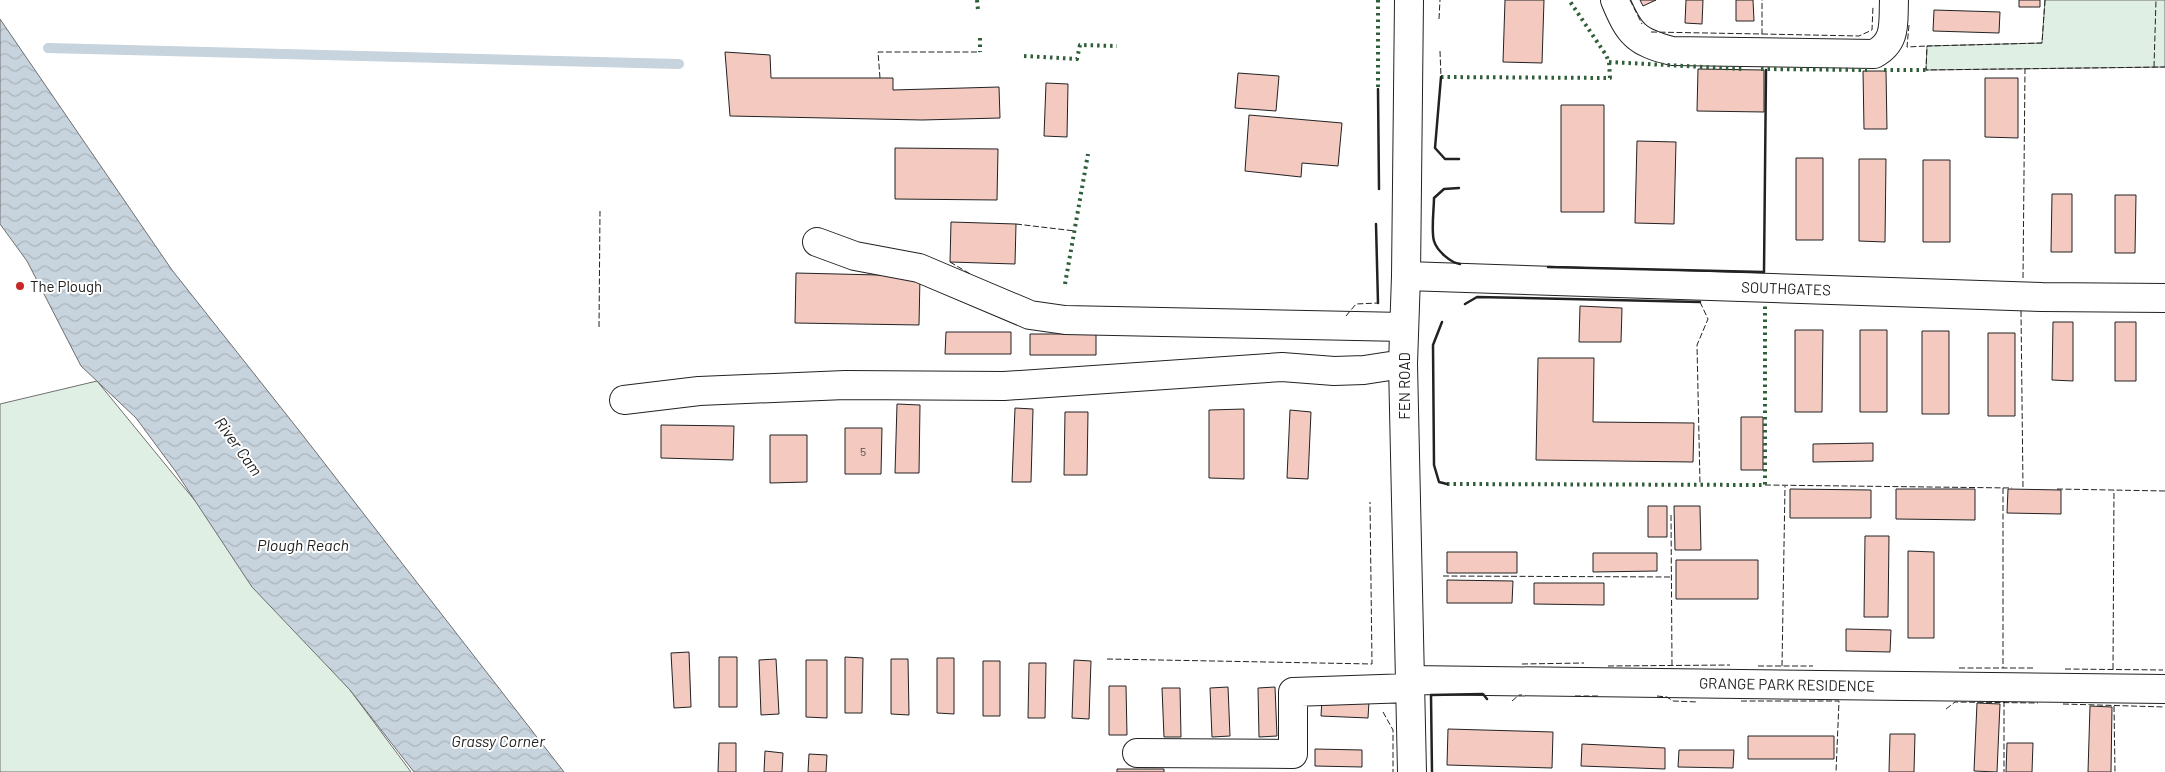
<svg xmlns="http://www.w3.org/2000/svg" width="2165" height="772" font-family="Barlow,sans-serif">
	<defs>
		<pattern id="water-waves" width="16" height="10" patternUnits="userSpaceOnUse" patternTransform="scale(1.25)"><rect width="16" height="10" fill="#c7d3dd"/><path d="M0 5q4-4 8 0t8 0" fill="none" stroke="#abb5bd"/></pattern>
	</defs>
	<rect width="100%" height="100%" fill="#fff"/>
	<path fill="#e0efe3" stroke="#6f6f6f" d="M2045 0H2165V67L1926 70 1927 46 2042 43Z
		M97 381 350 690 411 772H0V404Z"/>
	<path fill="url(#water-waves)" stroke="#6f6f6f" d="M0 19 172 270 301 433 564 772H414L350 690 252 587 176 472 136 418 81 366 27 261 0 224Z"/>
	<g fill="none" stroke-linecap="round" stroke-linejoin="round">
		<path stroke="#c7d3dd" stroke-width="10" d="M48 48 679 64"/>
	</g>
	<path fill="#f3c9c0" stroke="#222" d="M1505 0H1544L1542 63 1503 62Z
		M1640 0H1656L1643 6Z
		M1686 0H1703L1702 24 1685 23Z
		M1736 0H1753L1754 21H1736Z
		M2019 0H2040V7H2019Z
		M1934 10 2000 12 1999 33 1933 31Z
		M725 52 770 55 771 78H893V90L999 87 1000 118 922 120 730 116Z
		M1698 69 1764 70V112L1697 111Z
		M1863 71H1886L1887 129H1864Z
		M1238 73 1279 76 1276 111 1235 108Z
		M1985 78H2018V138L1985 137Z
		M1046 83 1068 84 1067 137 1044 136Z
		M1561 105H1604V212H1561Z
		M1249 115 1342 123 1338 166 1302 163 1301 177 1245 171Z
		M1637 141 1676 142 1674 224 1635 223Z
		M895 148 998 149 997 200 895 199Z
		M1796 158H1823V240H1796Z
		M1859 159H1886L1885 242 1859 241Z
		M1923 160H1950V242H1923Z
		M2052 194H2072V252H2051Z
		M2115 195H2136L2135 253H2115Z
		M951 222 1016 224 1015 264 950 262Z
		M796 273 920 276 919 325 795 323Z
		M1580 306 1622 308 1621 342H1579Z
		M2053 322H2073V381L2052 380Z
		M2115 322H2136V381H2115Z
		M1795 330H1823L1822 412H1795Z
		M1860 330H1887V412H1860Z
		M1922 331H1949V414H1922Z
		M946 332H1011V354H945Z
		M1988 333H2015V416H1988Z
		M1030 334H1096V355H1030Z
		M1538 358H1594L1593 422 1694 423 1693 462 1536 460Z
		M897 404 920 405 919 473H895Z
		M1015 408 1033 409 1031 482H1012Z
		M1244 409V479L1209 478V410Z
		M1290 410 1311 412 1308 479 1287 478Z
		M1065 412H1088L1087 475H1064Z
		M1741 417H1763V470H1741Z
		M661 425 734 426 733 460 661 458Z
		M845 428H882L881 474H845Z
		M770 435H807V482L770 483Z
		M1873 443V461L1813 462V444Z
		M1790 489 1871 490V518H1790Z
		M1896 489H1975V520L1896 519Z
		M2008 489 2061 490V514L2007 513Z
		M1648 506H1667V537H1648Z
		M1674 506H1700L1701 550H1675Z
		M1865 536H1889L1888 617H1864Z
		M1908 551 1934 552V638H1908Z
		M1447 552H1517V573H1447Z
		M1593 553H1657V571L1593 572Z
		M1676 560H1758V599H1676Z
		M1447 580 1513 581 1512 603H1447Z
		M1534 583H1604V605L1534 604Z
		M1846 629 1891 630 1890 652 1846 651Z
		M689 652 691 707 674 708 671 653Z
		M719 657H737V707H719Z
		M845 657 863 658 862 713H845Z
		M937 658H954V714L937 713Z
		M776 659 779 714 761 715 759 660Z
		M891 659H908L909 715 891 714Z
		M806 660H827V718L806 717Z
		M1074 660 1091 661 1089 719 1072 718Z
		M983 661H1000V716H983Z
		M1029 663H1046L1045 718H1028Z
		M1109 686H1126L1127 735H1109Z
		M1228 687 1230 736 1212 737 1210 688Z
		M1275 687 1277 736 1259 737 1258 688Z
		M1162 688H1180L1181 737H1164Z
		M1322 699 1369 701 1368 718 1321 716Z
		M1977 703 2000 704 1997 772 1974 771Z
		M2090 706 2112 707 2111 772H2088Z
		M1448 729 1553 732 1552 768 1447 765Z
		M1890 734H1915L1914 772H1889Z
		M1748 736H1834V759H1748Z
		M719 743H736V772H718Z
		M2007 743H2033L2032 772H2006Z
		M1582 744 1665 748V769L1581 766Z
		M1315 749 1362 750V767L1315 766Z
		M1679 750H1734L1733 768 1678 767Z
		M765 751 783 753 782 772H764Z
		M809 754 827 755 826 772H808Z
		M1117 769H1164V772H1117Z"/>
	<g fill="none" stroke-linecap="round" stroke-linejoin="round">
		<g stroke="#222" stroke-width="30">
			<path id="minor" d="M1409 0 1406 276 1403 364 1412 772
				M1615 0C1629 34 1636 42 1672 51L1874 54C1897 42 1893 23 1894 0
				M817 242 855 256 919 268 1030 315 1065 320 1404 327
				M1406 276 2042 297 2165 298
				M624 400 699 391 845 385 1004 386 1282 367 1334 371 1364 370 1403 364
				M1410 680 2165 689
				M1137 753 1293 754V692L1410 688"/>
		</g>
		<use href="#minor" stroke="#fff" stroke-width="28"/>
		<path stroke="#2f5e38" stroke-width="4" stroke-dasharray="2.5 4" stroke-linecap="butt" d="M977 0 978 10
			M1378 0V89
			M980 38V52
			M1024 56 1077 59 1080 45 1117 46
			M1609 62 1742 69
			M1761 69 1867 70
			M1884 70H1926
			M1441 77 1610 78 1609 62 1606 55 1569 0
			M1065 284 1088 154
			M1447 484 1765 485V306"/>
		<path stroke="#222" stroke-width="1" stroke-dasharray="6 2.5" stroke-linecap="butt" d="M1630 0 1642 24
			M2045 0 2042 43 1927 46 1926 70 2165 67
			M1439 19 1440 0
			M1909 25 1907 47 1927 46
			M1651 32 1762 34V0
			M1762 34 1859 36 1872 30 1873 6
			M1440 51 1441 77
			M2154 67 2156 0
			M880 78 878 52H980
			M1016 224 1075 231
			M950 262 972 275
			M2023 278 2025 69
			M1700 302 1708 319 1697 345 1700 484
			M2021 311 2023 488
			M1346 316 1356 304 1378 303
			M599 327 600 211
			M1765 485 2012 488
			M2003 488V668
			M2057 489 2165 491
			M1671 515 1672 665
			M1443 576 1671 577
			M1107 659 1372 664 1370 502
			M1522 664 1584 663
			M1608 666 1730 665
			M1758 666H1813
			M1782 666 1785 486
			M1959 668H2035
			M2065 669 2163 670
			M2113 669 2114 490
			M1575 696H1600
			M1657 696 1667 697 1673 701 1698 702
			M1512 701 1519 695H1522
			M1741 701H1839L1836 772
			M2004 701V772
			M2063 704 2165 707
			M2114 706 2115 772
			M1946 709 1955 702 2038 703
			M1383 712 1393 730V772"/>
		<path stroke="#222" stroke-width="2.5" d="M1441 77 1435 148 1445 159H1459
			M1378 89 1379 189
			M1459 188 1444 189 1434 198C1434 209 1431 231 1434 241 1437 251 1451 263 1460 264
			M1376 224 1378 303
			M1548 267 1764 272 1766 70
			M1465 304 1477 297 1700 302
			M1442 322 1433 345 1434 465 1439 482 1447 484
			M1432 772 1431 695 1483 694 1487 699"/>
	</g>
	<circle fill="#c62828" stroke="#fff" stroke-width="2" cx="20" cy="286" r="5"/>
	<g text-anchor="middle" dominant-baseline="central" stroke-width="4" stroke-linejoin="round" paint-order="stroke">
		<g font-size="12" fill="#564c4a">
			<text x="863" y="451">5</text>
		</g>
		<g font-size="15" fill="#222" stroke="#fff" text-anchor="start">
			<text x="30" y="286">The Plough</text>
		</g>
		<g font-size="15" fill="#222" stroke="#fff">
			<text transform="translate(1786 288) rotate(2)">SOUTHGATES</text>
			<text transform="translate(1404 386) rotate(-90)">FEN ROAD</text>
			<text transform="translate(1787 684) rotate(1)">GRANGE PARK RESIDENCE</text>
		</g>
		<g font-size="16" font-style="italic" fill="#222" stroke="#fff">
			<text transform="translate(239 446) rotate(54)">River Cam</text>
			<text x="303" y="544">Plough Reach</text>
			<text x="498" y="740">Grassy Corner</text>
		</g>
	</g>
</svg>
